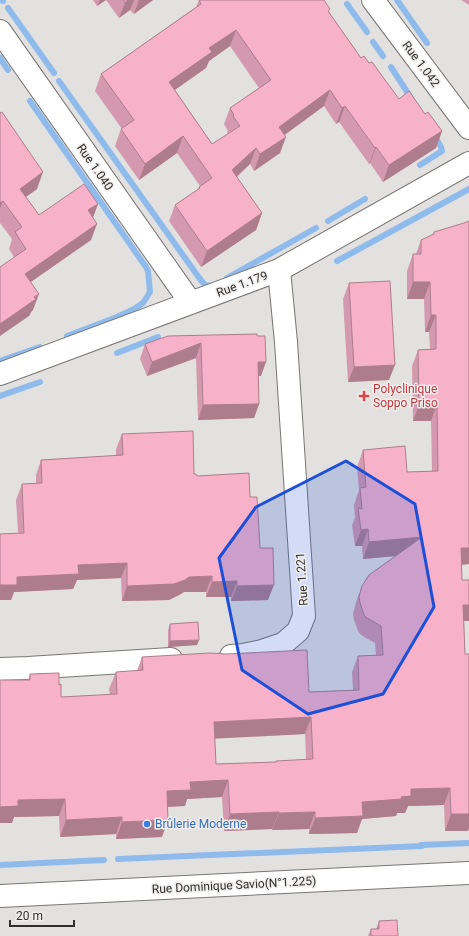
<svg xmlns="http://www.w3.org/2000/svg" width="469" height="936" font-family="Roboto,sans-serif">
	<rect width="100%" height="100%" fill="#e3e1df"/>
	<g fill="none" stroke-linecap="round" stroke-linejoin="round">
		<path stroke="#8fbaec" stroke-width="6" d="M3 0V1
			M397 0 427 43
			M347 4 367 32
			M8 8 54 73
			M373 42 383 56
			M0 58 8 70
			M391 67 411 98
			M59 81 200 279 205 285 210 286 213 285
			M30 101 146 267 148 271 150 292 143 303 134 309 117 317 67 336
			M420 165 442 151 441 147 434 135
			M328 221 365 199
			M337 261 469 189
			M227 278 316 228
			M117 353 158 337
			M0 361 40 347
			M0 396 40 382
			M421 845 469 843
			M118 859 422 846
			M0 865 104 860"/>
		<g stroke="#787674" stroke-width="24">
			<path id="minor" d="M373 0 469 128
				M0 31 191 303
				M0 374 279 270 469 163
				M231 656 243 655 262 651 283 644 298 631 304 616 286 342 279 270
				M0 669 28 668 171 659
				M0 896 469 873"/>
		</g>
		<use href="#minor" stroke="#fff" stroke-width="22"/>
	</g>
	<path fill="#d499ae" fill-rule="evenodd" d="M93 0H106L97 6Z
		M106 0H153L134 14 130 10 119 18Z
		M199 0 329 12 361 58 369 63 399 99 425 114 442 131 436 148 383 182 370 163 369 164 339 122 336 124 324 106 285 135 280 153 254 171 250 164 237 177 262 213 256 230 201 267 169 221 175 205 198 189 199 187 200 186 177 153 139 180 115 146 121 129H122L95 91 101 74 196 7ZM230 46 259 88 230 108 224 124 228 131 227 132 228 134 212 144 175 90 206 68 209 61Z
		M461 0H469V5Z
		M0 113 37 189 26 197 39 215 98 204 93 217 91 240 31 282 33 310 31 312 29 316 14 257 9 249 12 239 0 223Z
		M434 232 469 564 462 565V580H469V621H464L465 654H469V827L468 831H445L444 805 408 806 405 813H397L396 816 362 819 357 833 309 834V829L272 830V829L224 831 222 797 187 799 185 806 167 807 162 837 116 839V834L60 837 59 816 14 817 12 823 28 680 30 674 59 685 61 697 110 695 109 689 116 672 137 671 142 657 309 692 353 690 352 672 358 656 376 655 375 643 366 638 360 634 358 631 354 620 353 614 356 602 362 586 396 556 363 559 362 546H355L352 525 355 518 354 505 359 490 357 467 363 450 407 472 432 471 431 421H413L412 366 418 350 430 349 429 332H425L424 299H407V271L413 254H416L421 240 433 234ZM305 734 306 759 276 762 216 764 215 738Z
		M349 283 389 380 348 382 343 299Z
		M257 334 261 376H258L259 404 254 418 198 420 196 358 147 376 140 359 145 344Z
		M122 434 197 476 250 497 260 548 268 600 231 601V597H206V592H184L179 595 169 600 122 601 121 578 77 580 73 589 14 592 11 600 18 533 16 500 22 484H36V475L41 460 116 456V449Z
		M170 624 197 645 168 647V630Z
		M379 921 398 936H368L371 929H376Z"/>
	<path fill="#ad7d8d" d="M100 0H106L97 6Z
		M128 0H134L130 10 119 18 125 3Z
		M139 0H153L134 14Z
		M236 30 230 46 209 61 206 68 163 98 169 82 209 48Z
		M330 90 324 106 273 143 279 127Z
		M345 106 339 122 336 124 342 108Z
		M442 131 436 148 383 182 389 165Z
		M183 136 177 153 139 180 145 164Z
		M286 137 280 153 254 171 260 154Z
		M376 147 370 163 369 164 375 148Z
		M256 148 250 164 226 186 232 170Z
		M43 172 37 189 14 205 20 189Z
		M3 201 0 208V203Z
		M98 204 92 220 88 210Z
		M262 213 256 230 201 267 207 251Z
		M97 224 91 240 19 290 25 274Z
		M413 282H430L424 299H407Z
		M39 294 33 310 31 312 29 316 0 336V324Z
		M431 315H436L429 332H425Z
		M201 343 196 358 147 376 152 362Z
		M258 362H266L261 376H252Z
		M395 365 389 380 348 382 354 367Z
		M259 404 254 418 198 420 203 405Z
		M437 404 431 421H413L419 405Z
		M368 529 362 546H355L361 530Z
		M422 537 416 554 363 559 369 542Z
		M461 548H469V564L455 565Z
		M127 563 121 578 77 580 73 589 14 592 11 600H0V585L17 577 78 565Z
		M212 576 206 592H184L179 595 169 600 122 601 127 586 189 577Z
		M237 581 231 597H206L212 582Z
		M274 585 268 600 231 601 237 586Z
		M463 605H469V621H457Z
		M199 640 197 645 168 647 170 641Z
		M311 717 305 734 208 739 214 722Z
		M228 780 222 797 187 799 185 806 161 807 167 791 190 782Z
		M450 788 444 805 408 806 405 813H397L396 816 362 819 357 833 309 834 315 818 362 802 401 797 411 789Z
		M65 799 59 816 14 817 12 823H0V807L18 800Z
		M279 812 272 829 224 831 230 814Z
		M315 812 309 829 272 830 279 813Z
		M451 814H469V827L468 831H445Z
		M122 817 116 834 60 837 66 820Z
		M168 820 162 837 116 839 122 822Z"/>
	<path fill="#f7b2ca" stroke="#ad7d8d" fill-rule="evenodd" d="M123 0H128L125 3Z
		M199 0H324L330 9 328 11 361 58 364 56 369 63 372 62 399 99 409 91 425 114 428 112 442 131 389 165 376 147 375 148 345 106 342 108 330 90 279 127 286 137 260 154 256 148 232 170 262 213 207 251 175 205 200 188 199 187 212 178 183 136 145 164 121 129 134 120 101 74 201 4ZM236 30 271 80 230 108 234 115 233 116 240 126 212 144 169 82 212 52 209 48Z
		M2 112 43 172 20 189 39 215 84 184 98 204 88 210 97 224 25 274 39 294 34 297 36 299 0 324V267L26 249 15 232 22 227 3 201 0 203V113Z
		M469 221V548H461L462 580H469V605H463L465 654H469V814H451L450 788 411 789V796L401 797 402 799 362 802 363 816 315 818V812L279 813V812L230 814 228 780 190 782 191 790 167 791 168 820 122 822V817L66 820 65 799 18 800V806L0 807V680H30V674L59 673V685L61 684V697L117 694 116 672 143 670 142 657 210 653 226 654 307 650 309 692 359 690 358 656 383 655 381 626 372 621 366 617 364 615 360 603 359 597 362 586 369 575 422 537 369 542 368 529 361 530 358 508 362 509 360 488 366 487 363 450 405 446 407 472 438 471 437 404 419 405 418 350 436 349V315H431L430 282H413V254H421V240L434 234V232L464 223ZM311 717 313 759 276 761V762L216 764 214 722Z
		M390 281 395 365 354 367 349 283Z
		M257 334V336H265L266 362H258L259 404 203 405 201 343 152 362 145 344 168 336Z
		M193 431 194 474H196L197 476 249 473 250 497H257L260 548H273L274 585 237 586V581L212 582V576L189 577 185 580 174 584 127 586V563L78 565 79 574 17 577V585H0V534L24 533 22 484 42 483 41 460 123 455 122 434Z
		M198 622 199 640 170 641V624Z
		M397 920 398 936H371V929H379V921Z"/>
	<path fill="#1d4ed8" fill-opacity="0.2" stroke="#1d4ed8" stroke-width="3" stroke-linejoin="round" d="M346 461 415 504 434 607 383 694 308 714 242 670 219 558 256 507Z"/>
	<path fill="#e0444e" stroke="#f0eeec" stroke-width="1.5" d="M362 390h4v4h4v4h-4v4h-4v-4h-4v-4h4z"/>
	<circle fill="#3f7fe0" stroke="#f0eeec" stroke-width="1.5" cx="147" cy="824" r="4"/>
	<g text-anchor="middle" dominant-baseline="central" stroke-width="3" stroke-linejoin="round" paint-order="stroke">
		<g font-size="12" fill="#302f2e" stroke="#f0eeec">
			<text transform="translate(421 64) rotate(53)">Rue 1.042</text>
			<text transform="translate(95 167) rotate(55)">Rue 1.040</text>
			<text transform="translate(242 284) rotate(-20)">Rue 1.179</text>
			<text transform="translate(302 579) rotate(-94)">Rue 1.221</text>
			<text transform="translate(234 885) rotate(-3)">Rue Dominique Savio(N°1.225)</text>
		</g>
		<g font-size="12" fill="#be3a42" stroke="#f0eeec" text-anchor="start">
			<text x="373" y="389">Polyclinique<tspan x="373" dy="14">Soppo Priso</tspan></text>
		</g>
		<g font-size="12" fill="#366cbe" stroke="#f0eeec" text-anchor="start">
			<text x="155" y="824">Brûlerie Moderne</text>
		</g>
	</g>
	<path d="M10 920v6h64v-6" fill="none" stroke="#302f2e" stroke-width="2"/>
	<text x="16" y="920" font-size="12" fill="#302f2e" stroke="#f0eeec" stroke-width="3" paint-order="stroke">20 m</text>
</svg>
